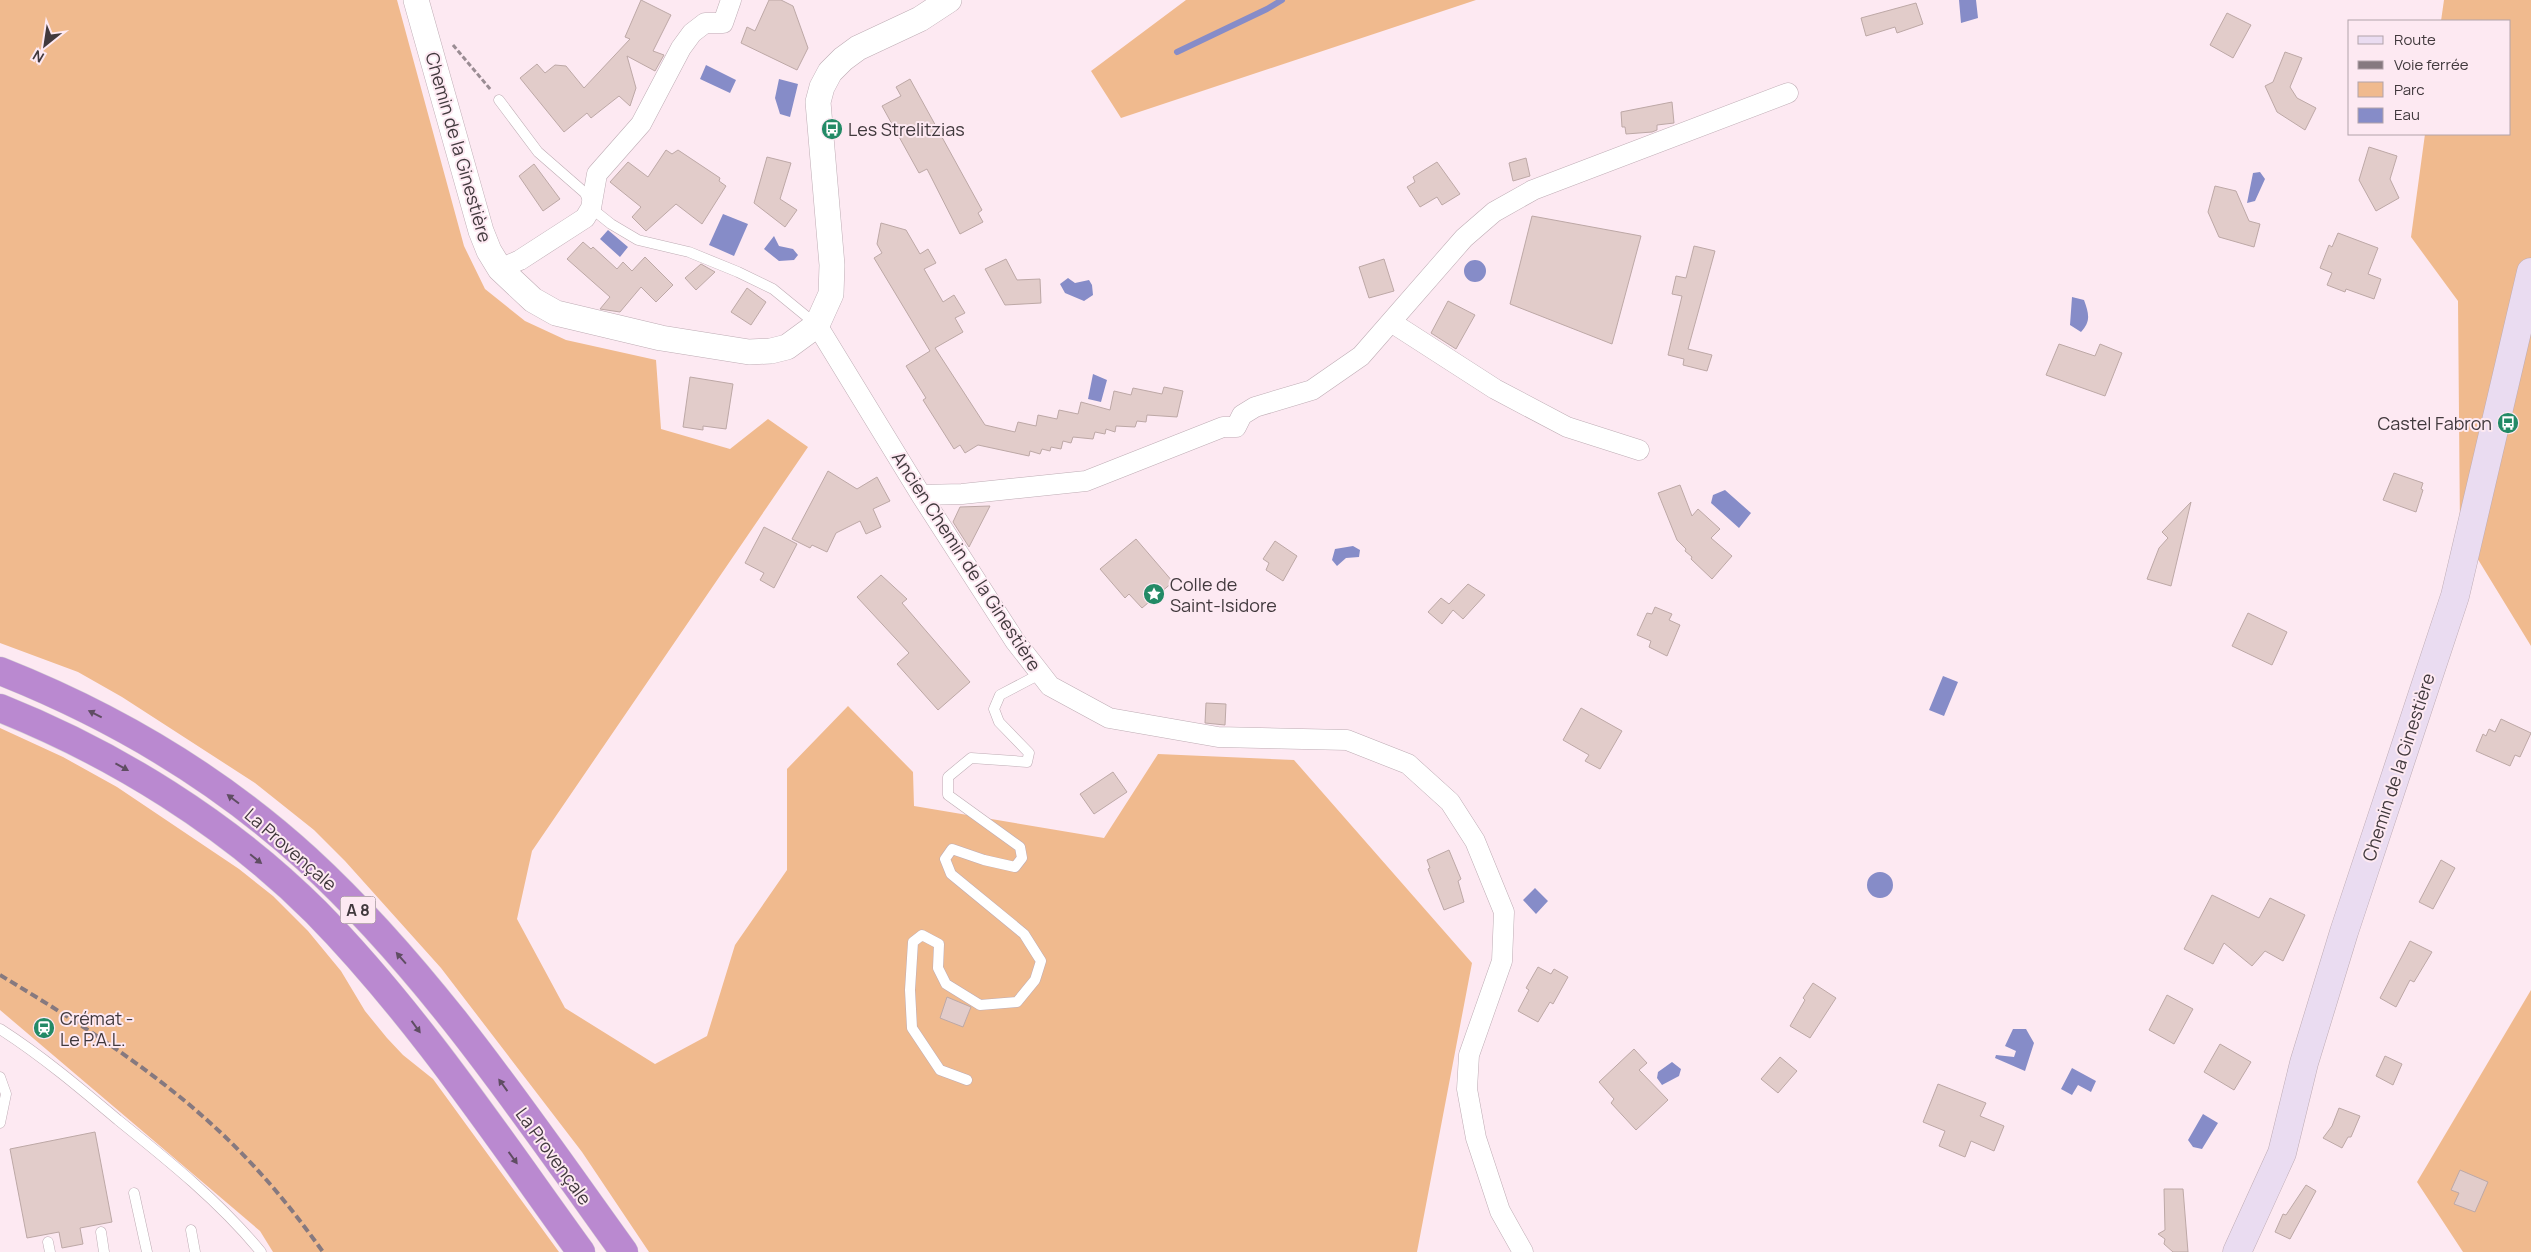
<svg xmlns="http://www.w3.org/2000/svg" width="2531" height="1252" font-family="Manrope,sans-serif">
	<rect width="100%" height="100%" fill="#fde9f2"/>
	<path fill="#f0ba8e" d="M0 0H397L464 246 485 289 525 321 566 340 656 360 661 429 730 449 768 419 808 447 532 851 517 919 565 1008 655 1064 707 1036 735 945 787 870V769L848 706 913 772 914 806 1104 838 1158 754 1294 760 1472 963 1417 1252H649L582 1152 441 968 345 861 314 830 255 783 122 697 78 672 0 643Z
		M1186 0H1476L1121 118 1091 71Z
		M2444 0H2531V646L2460 530 2458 301 2411 237 2425 134H2510V21H2441Z
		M0 728 63 757 117 787 239 869 273 896 308 931 341 971 365 1011 387 1038 403 1055 433 1079 559 1252H273L260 1231 0 1010Z
		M2531 990V1252H2463L2417 1182Z"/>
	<path fill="#868cc8" d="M1959 0H1976L1978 18 1961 23Z
		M706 65 736 80 730 93 700 79Z
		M779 79 798 84 790 117 780 114 775 98Z
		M2260 172 2265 179 2255 201 2247 203 2253 173Z
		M723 214 748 224 734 256 709 245Z
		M608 230 628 247 620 257 600 239Z
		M774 236 779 246 793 249 798 255 794 260 779 261 764 249Z
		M1464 271a11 11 0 1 1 22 0a11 11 0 1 1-22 0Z
		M1068 278 1075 283 1089 280 1092 285 1093 295 1084 301 1065 293 1060 284Z
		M2072 297 2084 300C2089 314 2091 321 2081 332L2070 325Z
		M1093 374 1107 380 1101 402 1088 399Z
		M1725 490 1751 513 1739 528 1711 503 1713 495Z
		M1353 546 1360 550 1359 557 1346 558 1337 566 1332 560 1335 549Z
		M1943 676 1958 682 1944 716 1929 710Z
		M1867 885a13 13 0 1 1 26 0a13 13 0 1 1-26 0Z
		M1535 888 1548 901 1536 914 1523 900Z
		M2013 1029H2026L2034 1043 2025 1071 1995 1058 1996 1055 2014 1057 2016 1051 2005 1046Z
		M1672 1062 1681 1069 1679 1076 1662 1085 1657 1078 1658 1072Z
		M2072 1068 2096 1081 2091 1092 2078 1085 2072 1095 2061 1089Z
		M2203 1114 2218 1123 2202 1149 2193 1147 2188 1140Z"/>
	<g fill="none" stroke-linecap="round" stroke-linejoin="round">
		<path stroke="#868cc8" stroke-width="6" d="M1177 52 1267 9 1282 0"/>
	</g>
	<path fill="#e2ccca" stroke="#bda8a6" d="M641 0 671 15 653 51 664 55 655 71 627 56 636 88 630 106 619 96 591 118 587 113 564 132 520 78 537 64 545 73 555 65 566 66 584 88 630 39 625 37Z
		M769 0H781L793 6 808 48 797 70 741 43 747 27 755 31Z
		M1916 3 1923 24 1897 33 1895 27 1866 36 1861 18Z
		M2227 13 2251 25 2233 58 2210 45Z
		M2285 52 2302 58 2290 87 2297 98 2316 108 2305 130 2277 112 2265 86 2273 82Z
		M910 79 982 210 978 213 983 222 960 234 927 169 919 173 882 106 901 96 896 87Z
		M1672 102 1674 123 1657 125V130L1652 132 1626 134 1625 127H1622L1621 112Z
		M2369 147 2397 156 2390 179 2399 198 2376 211 2359 180Z
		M666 150 672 154 678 150 720 178 719 181 726 186 702 224 676 204 646 231 632 217 641 207 610 182 628 162 648 177Z
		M767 157 791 163 780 199 797 210 785 227 754 203Z
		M1526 158 1530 176 1513 181 1509 163Z
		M1437 162 1460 194 1442 205 1437 197 1420 207 1407 187 1415 182 1413 177Z
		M534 164 560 199 543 211 519 176Z
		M2215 186 2236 191 2249 221 2260 224 2254 247 2219 237 2208 212Z
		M1532 216 1641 236 1612 344 1510 304Z
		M881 223 906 230 920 254 928 249 936 263 924 269 943 302 954 295 965 313 955 318 963 332 935 348 985 425 1015 432 1018 422 1036 426 1038 415 1057 419 1059 410 1078 414 1081 402 1110 410 1114 391 1131 395 1133 388 1162 394 1164 387 1183 391 1177 417 1147 415 1146 422 1137 421 1135 427 1116 426 1115 432 1106 429 1105 434 1095 432 1093 439 1073 437 1071 443 1063 441 1061 449 1051 447 1050 451 1042 449 1040 454 1030 451 1029 456 978 445 965 453 960 445 954 449 923 400 926 398 906 366 930 351 874 258 882 253 877 244Z
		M2338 233 2378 248 2368 274 2381 279 2374 299 2346 289 2345 292 2327 285 2332 273 2320 268 2329 245 2332 247Z
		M583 242 591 249 593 247 617 269 623 262 632 271 645 257 673 285 656 302 641 287 620 312 600 309 610 297 567 259Z
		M1694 246 1715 251 1688 349 1712 355 1707 371 1683 365 1684 359 1668 355 1682 296 1672 294 1676 276 1686 278Z
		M1006 259 1017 280 1040 279 1041 303 1005 305 985 269Z
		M1384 259 1394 291 1369 298 1359 267Z
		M701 264 715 272 696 290 685 278Z
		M747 288 766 302 751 325 731 312Z
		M1448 301 1475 315 1456 349 1431 333Z
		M2059 344 2095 356 2100 344 2122 353 2105 396 2046 375Z
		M690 377 733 384 726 429 703 426V430L683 427Z
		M828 471 857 489 877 477 890 501 873 509 881 527 866 534 860 521 836 533 827 552 812 545 810 548 792 539Z
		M2394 473 2423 483 2421 489 2423 490 2416 512 2383 500Z
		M1680 485 1692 516 1698 509 1720 529 1711 538 1732 556 1712 579 1691 559 1692 557 1685 551 1686 549 1677 540 1658 493Z
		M2191 502 2171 586 2147 579 2159 548 2168 538 2162 532Z
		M990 506 969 547 953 522 960 507Z
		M764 527 797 544 774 588 760 580 764 573 745 563Z
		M1136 539 1173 582 1142 608 1129 594 1125 598 1100 569Z
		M1275 541 1297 556 1283 581 1266 570 1269 563 1263 559Z
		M881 575 907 599 902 603 970 682 938 710 897 664 909 653 857 597Z
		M1468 584 1485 595 1463 619 1453 610 1442 624 1428 612 1441 598 1449 604Z
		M1655 607 1672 614 1669 620 1680 625 1667 656 1649 647 1651 641 1637 635 1647 613 1652 614Z
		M2248 613 2287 632 2272 665 2232 646Z
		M1206 703 1226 704 1225 725 1205 723Z
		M1581 708 1622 731 1600 769 1585 761 1589 755 1563 740Z
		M2501 719 2531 733 2520 757 2515 755 2510 766 2476 751 2483 734 2486 736 2489 729 2495 732Z
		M1113 772 1127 792 1094 814 1080 794Z
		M1449 850 1461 879 1458 881 1464 902 1444 910 1428 869 1430 868 1427 860Z
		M2441 860 2455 868 2433 909 2419 902Z
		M2212 895 2259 918 2270 898 2305 915 2283 961 2265 951 2252 966 2224 943 2213 964 2184 949Z
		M2410 941 2432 952 2414 982 2410 980 2396 1007 2380 998Z
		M1538 967 1551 974 1554 969 1568 977 1553 1004 1550 1002 1538 1022 1518 1011 1529 990 1526 988Z
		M1813 983 1836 998 1810 1038 1790 1026 1805 1000 1803 998Z
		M2167 995 2193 1009 2174 1044 2149 1030Z
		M947 997 971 1007 963 1027 940 1018Z
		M2220 1044 2251 1062 2234 1090 2204 1072Z
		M1634 1049 1647 1063 1639 1070 1668 1100 1636 1130 1611 1103 1614 1099 1599 1082Z
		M2385 1056 2402 1064 2393 1085 2376 1076Z
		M1780 1057 1797 1071 1778 1093 1761 1079Z
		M1938 1084 1986 1103 1980 1116 2004 1126 1994 1151 1971 1141 1965 1157 1939 1146 1945 1131 1923 1122Z
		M2339 1108 2360 1116 2351 1137H2348L2342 1148 2323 1138 2332 1126Z
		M95 1132 112 1222 80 1228 83 1244 62 1248 59 1232 27 1238 10 1149Z
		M2460 1170 2488 1182 2475 1212 2454 1204 2459 1193 2451 1190Z
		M2306 1185 2316 1191 2290 1239 2275 1232 2283 1214 2286 1215Z
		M2164 1189H2183L2188 1252H2173L2164 1244 2165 1239 2158 1234 2165 1230Z"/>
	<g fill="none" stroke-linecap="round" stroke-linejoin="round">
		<g stroke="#beacb4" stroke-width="11">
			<path id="service" d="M499 100 538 152 585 193 591 208 611 224 638 240 689 252 738 272 773 289 817 325
				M0 1029C42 1056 80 1088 118 1120 169 1161 220 1202 261 1252
				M0 1077 6 1094 0 1123
				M967 1080 940 1070 912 1028 910 990 913 942 922 935 939 944 938 968 946 984 980 1005 1017 1002 1035 980 1041 961 1024 934 951 874 945 859 952 849 984 860 1015 867 1022 858 1020 847 948 795V777L971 758 1027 762 1029 753 999 722 994 709 1000 695 1040 674
				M134 1193 147 1252
				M191 1230 195 1252
				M101 1232 104 1252
				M48 1242 50 1252"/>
		</g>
		<g stroke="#beacb4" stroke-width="21">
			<path id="minor" d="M500 269 520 260 585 218 591 208 597 174 641 124 681 48 692 33 705 23H723L731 0
				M1391 322 1495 389 1567 427 1639 450
				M817 325 921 495 1015 641 1050 686 1109 718 1218 737 1347 740 1408 764 1450 802 1475 841 1504 912 1502 961 1469 1055 1467 1089 1476 1138 1500 1211 1523 1252
				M921 495 962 494 1086 481 1223 427H1236L1242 415 1255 407 1312 390 1361 356 1464 238 1494 212 1533 190 1788 93"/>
		</g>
		<g stroke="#beacb4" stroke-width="26">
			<path id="tertiary" d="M416 0 481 231 489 251 500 269 533 300 556 313 661 338 749 352 771 351 787 347 817 325 831 294 832 265 818 102 822 87 830 72 843 59 858 48 920 19 949 0"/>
		</g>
		<g stroke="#beacb4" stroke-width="29">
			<path id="secondary" d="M2237 1252 2282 1153 2304 1063 2344 932 2455 596 2531 272"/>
		</g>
		<g stroke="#d5d3d4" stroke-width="29">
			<path id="motorway" d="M0 671C111 715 218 778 307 859 431 973 526 1116 624 1252
				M0 708C115 754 228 824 316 912 417 1015 497 1136 581 1252"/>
		</g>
		<path stroke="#9a8c93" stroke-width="3" stroke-dasharray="5 2.5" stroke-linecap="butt" d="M453 45 491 90"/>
		<use href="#service" stroke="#fff" stroke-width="10"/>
		<use href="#minor" stroke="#fff" stroke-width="20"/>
		<use href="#tertiary" stroke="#fff" stroke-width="25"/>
		<use href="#secondary" stroke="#eadcf1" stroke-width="28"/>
		<use href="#motorway" stroke="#ba89d0" stroke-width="28"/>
		<path stroke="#86797f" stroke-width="4" stroke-dasharray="8 4" stroke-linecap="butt" d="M0 975C88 1028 179 1086 249 1161 276 1189 300 1220 323 1252"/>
	</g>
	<defs><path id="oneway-solid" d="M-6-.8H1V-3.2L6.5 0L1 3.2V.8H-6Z" transform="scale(1.25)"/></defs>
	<g fill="#5f4d62">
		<use href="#oneway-solid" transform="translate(95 714) rotate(-153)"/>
		<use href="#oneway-solid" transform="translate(122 767) rotate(29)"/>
		<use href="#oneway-solid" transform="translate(233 799) rotate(-143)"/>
		<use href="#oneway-solid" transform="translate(256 859) rotate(39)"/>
		<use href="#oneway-solid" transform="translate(401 958) rotate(-131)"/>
		<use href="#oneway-solid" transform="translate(416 1027) rotate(54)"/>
		<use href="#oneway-solid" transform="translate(503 1085) rotate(-126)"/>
		<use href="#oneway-solid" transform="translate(513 1158) rotate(54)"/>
	</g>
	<defs>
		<g id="bus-disc" transform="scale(1.125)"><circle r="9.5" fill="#238a66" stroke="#fde9f2"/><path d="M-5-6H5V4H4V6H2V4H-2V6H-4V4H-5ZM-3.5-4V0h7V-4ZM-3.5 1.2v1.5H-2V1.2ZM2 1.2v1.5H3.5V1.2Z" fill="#fff"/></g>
		<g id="sight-disc" transform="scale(1.125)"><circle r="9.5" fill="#238a66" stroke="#fde9f2"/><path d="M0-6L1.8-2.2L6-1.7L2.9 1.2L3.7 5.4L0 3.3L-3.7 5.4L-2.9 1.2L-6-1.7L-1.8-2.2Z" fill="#fff"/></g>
		<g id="station-disc" transform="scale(1.125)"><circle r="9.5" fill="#238a66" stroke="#fde9f2"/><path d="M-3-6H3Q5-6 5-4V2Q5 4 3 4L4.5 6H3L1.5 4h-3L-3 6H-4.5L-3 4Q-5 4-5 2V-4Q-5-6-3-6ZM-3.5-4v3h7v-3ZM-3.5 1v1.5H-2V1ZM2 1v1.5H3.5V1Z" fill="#fff"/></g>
	</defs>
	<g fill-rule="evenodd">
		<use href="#bus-disc" x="832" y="129"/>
		<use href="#bus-disc" x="2508" y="423"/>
		<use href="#sight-disc" x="1154" y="594"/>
		<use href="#station-disc" x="44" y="1028"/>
	</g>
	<g text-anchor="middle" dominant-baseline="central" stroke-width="4" stroke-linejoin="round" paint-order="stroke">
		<rect fill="#fde9f2" stroke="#796e73" stroke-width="1" x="340.5" y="896.5" width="35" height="27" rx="4"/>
		<g font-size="16" font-weight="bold" fill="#41393d">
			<text x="358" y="910">A 8</text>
		</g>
		<g font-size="18" fill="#41393d" stroke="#fde9f2" text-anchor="start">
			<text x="848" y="129">Les Strelitzias</text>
			<text x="2492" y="423" text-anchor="end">Castel Fabron</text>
			<text x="1170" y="584">Colle de<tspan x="1170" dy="21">Saint-Isidore</tspan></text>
			<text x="60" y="1018">Crémat -<tspan x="60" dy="21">Le P.A.L.</tspan></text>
		</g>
		<g font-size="18" fill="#41393d" stroke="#fde9f2">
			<text transform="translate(459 147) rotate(74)">Chemin de la Ginestière</text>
			<text transform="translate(967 561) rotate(57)">Ancien Chemin de la Ginestière</text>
			<text transform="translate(2398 767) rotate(-72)">Chemin de la Ginestière</text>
			<text transform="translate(291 849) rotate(41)">La Provençale</text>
			<text transform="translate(554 1156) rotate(54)">La Provençale</text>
		</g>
	</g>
	<rect x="2348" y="20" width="162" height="115" fill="#fde9f2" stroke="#b2a3aa"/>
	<rect x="2358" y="36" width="25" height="8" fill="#eadcf1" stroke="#b2a3aa"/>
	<text x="2394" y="45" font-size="15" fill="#41393d">Route</text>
	<rect x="2358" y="61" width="25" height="8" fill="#86797f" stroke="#b2a3aa"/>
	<text x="2394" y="70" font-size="15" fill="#41393d">Voie ferrée</text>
	<rect x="2358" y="82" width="25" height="15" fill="#f0ba8e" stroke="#b2a3aa"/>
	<text x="2394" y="95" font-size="15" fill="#41393d">Parc</text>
	<rect x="2358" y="108" width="25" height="15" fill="#868cc8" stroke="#b2a3aa"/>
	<text x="2394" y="120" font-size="15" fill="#41393d">Eau</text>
	<g transform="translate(45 45) rotate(210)" stroke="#fde9f2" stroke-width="4" paint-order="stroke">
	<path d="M0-4L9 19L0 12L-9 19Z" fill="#41393d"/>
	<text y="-8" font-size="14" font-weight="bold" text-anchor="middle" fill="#41393d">N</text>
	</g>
</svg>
